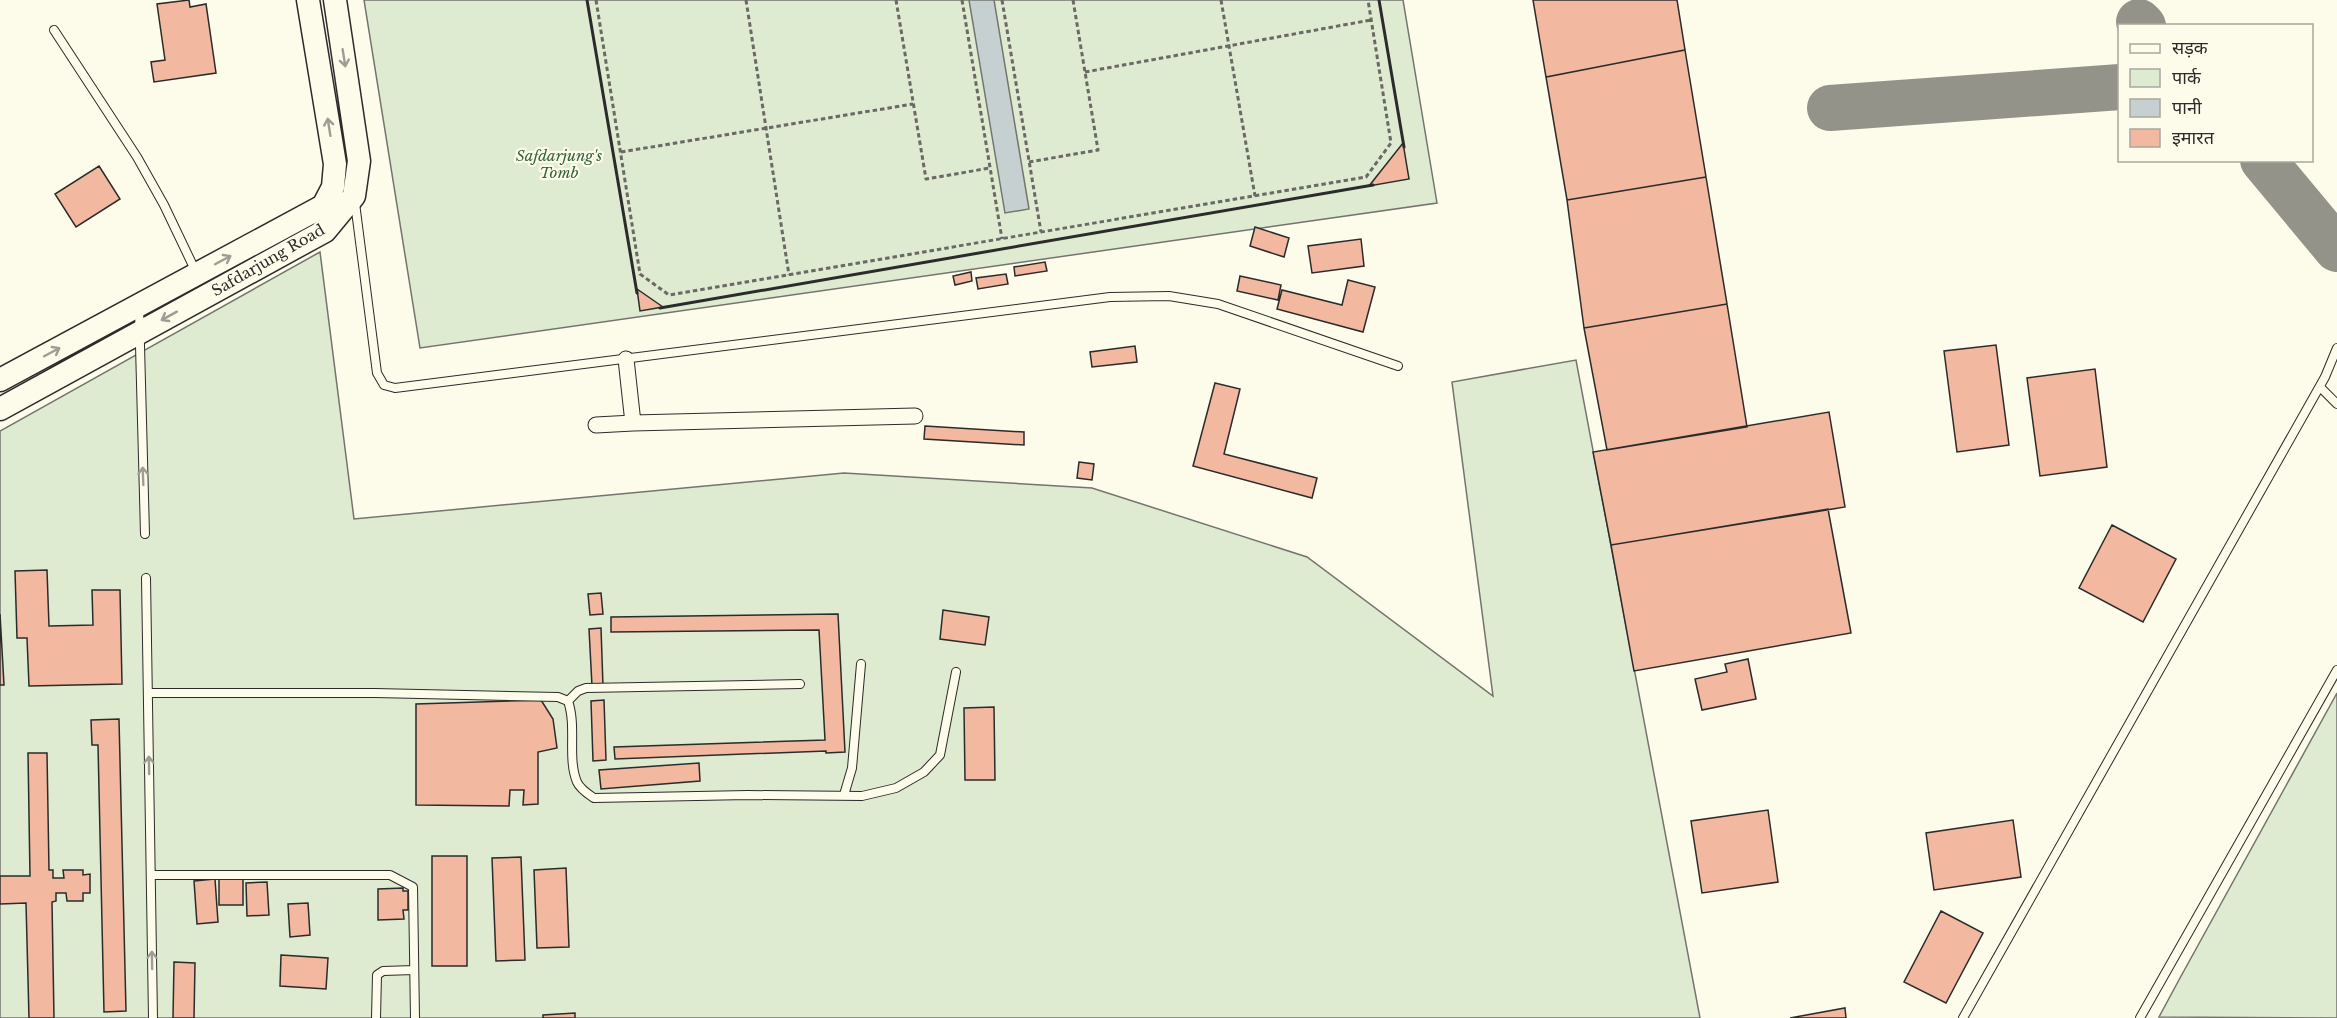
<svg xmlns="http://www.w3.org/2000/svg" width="2337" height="1018" font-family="'Libre Baskerville','Noto Sans Devanagari',serif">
	<rect width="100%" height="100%" fill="#fdfbea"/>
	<path fill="#deebd1" stroke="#74746e" stroke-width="1.5" d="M364 0H1403L1437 203 420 348Z
		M320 252 354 519 844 473 1092 488 1307 557 1493 696 1452 382 1576 360 1700 1018H0V431Z
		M2337 693V1018L2159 1017 2180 978Z"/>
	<path fill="#c7d0d0" stroke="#74746e" stroke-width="1.5" d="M969 0H994L1029 209 1005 213Z"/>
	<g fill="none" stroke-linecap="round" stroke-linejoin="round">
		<path stroke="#94938a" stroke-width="46" d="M2139 22 2143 26
			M1830 108 2120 87
			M2263 160 2337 249"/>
	</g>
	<path fill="#f2b8a0" stroke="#2b2b2b" stroke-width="1.5" d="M189 0 190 7 206 4 216 73 154 82 151 62 165 60 157 4Z
		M1533 0H1677L1685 50 1546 77Z
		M1685 50 1706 177 1567 200 1546 77Z
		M1403 143 1409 179 1369 186Z
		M99 166 120 199 76 227 55 194Z
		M1706 177 1727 304 1584 328 1567 200Z
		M1255 227 1289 238 1284 257 1250 246Z
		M1361 239 1364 266 1312 273 1308 246Z
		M1045 262 1047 271 1015 276 1014 267Z
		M971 272 972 281 955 285 953 276Z
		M1006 274 1008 284 978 289 976 278Z
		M1240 276 1281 285 1278 300 1237 291Z
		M1348 280 1375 287 1363 332 1277 309 1282 290 1342 305Z
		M637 289 663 307 640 311Z
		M1727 304 1747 427 1607 450 1584 328Z
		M1996 345 2009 445 1957 452 1944 351Z
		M1135 346 1137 362 1092 367 1090 352Z
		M2095 369 2107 467 2040 476 2027 378Z
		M1215 383 1240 389 1224 454 1317 478 1312 498 1193 466Z
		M1829 412 1845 507 1611 545 1593 452Z
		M925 426 1024 432V445L924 439Z
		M1079 462 1094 464 1092 480 1077 478Z
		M1828 509 1851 633 1634 671 1611 545Z
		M2112 525 2176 559 2143 622 2079 588Z
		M47 570 49 626 93 625 92 590H120L122 684 29 686 27 638H17L15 571Z
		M601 593 603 614 590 615 588 594Z
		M943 610 989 617 985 645 940 639Z
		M0 614 4 685H0Z
		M838 614 845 752 826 753V751L615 759 614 747 825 740 819 630 611 632V617Z
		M601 628 603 686H592L589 629Z
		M1748 659 1756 699 1702 710 1695 679 1727 672 1725 664Z
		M541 700 553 719 557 748 538 752V804L523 805 524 790H510L509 806 416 805V704Z
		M604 700 606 760 593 761 591 701Z
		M994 707 995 780H965L964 708Z
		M119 719 126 1011 104 1012 98 745H92L91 720Z
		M28 753H47L49 870H53V878H64L63 870H83V875L90 874V893H83V901H67L66 893H56V901L52 902 54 1018H29L26 903 0 904V876H30Z
		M699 763 700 781 601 789 599 770Z
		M1768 810 1778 882 1702 893 1691 821Z
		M2013 820 2021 877 1934 890 1926 833Z
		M432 856H467V966H432Z
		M521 857 525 960 496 961 492 858Z
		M566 868 569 947 537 948 534 870Z
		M243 878V905H219V879Z
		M215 879 218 922 197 924 194 881Z
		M267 882 269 915 247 916 246 883Z
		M403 888V891H408V910H403L404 919 378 920V889Z
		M308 903 310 935 290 937 288 904Z
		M1941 911 1983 933 1946 1003 1904 982Z
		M281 955 328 958 326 989 280 986Z
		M174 962 195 963 194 1018H173Z
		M1845 1008 1846 1018H1790Z
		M575 1013V1018H543V1015Z"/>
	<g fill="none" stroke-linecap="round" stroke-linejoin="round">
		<g stroke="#2b2b2b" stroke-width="10">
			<path id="lane" d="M54 30 137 157 164 205 196 272
				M355 203 377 373 384 385 395 388 1110 297 1169 296 1218 304 1398 366
				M139 308 145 534
				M2320 387 2337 404
				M146 578 153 1018
				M148 693H375L558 697 568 701C577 727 567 758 577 782 580 789 588 794 594 798L748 795 862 796 896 788 924 772 940 755 956 672
				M568 701 578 691 586 688 800 684
				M844 795 852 768 861 664
				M151 875H390L413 887 415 1018
				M376 1018 377 975 383 971 414 970
				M1963 1018 2325 377 2337 348
				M2140 1018 2337 670"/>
		</g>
		<g stroke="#2b2b2b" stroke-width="17">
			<path id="street" d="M626 359 633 423 915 416
				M596 425 633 423"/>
		</g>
		<g stroke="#2b2b2b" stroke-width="25">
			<path id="secondary" d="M0 380 323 206 333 187 335 164 308 0
				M0 409 325 231 354 196 359 161 335 0"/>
		</g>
		<path stroke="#6a6964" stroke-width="3" stroke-dasharray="4.5 3" stroke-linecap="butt" d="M596 0 640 274 669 295 1366 177 1391 143 1368 0
			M746 0 789 275
			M896 0 926 179 990 168
			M962 0 1002 239
			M1002 0 1041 232
			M1221 0 1255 196
			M1085 72 1371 20
			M621 152 913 104
			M1029 162 1098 150 1073 0"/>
		<use href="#lane" stroke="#fdfbea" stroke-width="8"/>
		<use href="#street" stroke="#fdfbea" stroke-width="15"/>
		<use href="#secondary" stroke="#fdfbea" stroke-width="22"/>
		<path stroke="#2b2b2b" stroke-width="3" d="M587 0 637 293
			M1379 0 1404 147
			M660 308 1373 185"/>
	</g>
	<defs><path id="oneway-shaft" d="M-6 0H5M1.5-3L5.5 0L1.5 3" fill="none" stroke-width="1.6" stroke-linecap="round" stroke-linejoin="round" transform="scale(1.5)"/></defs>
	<g stroke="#9e9d94">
		<use href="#oneway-shaft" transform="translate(344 58) rotate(81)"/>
		<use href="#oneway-shaft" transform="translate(329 127) rotate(-99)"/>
		<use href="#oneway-shaft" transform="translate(223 260) rotate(-28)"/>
		<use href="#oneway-shaft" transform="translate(169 316) rotate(151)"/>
		<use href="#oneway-shaft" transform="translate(52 352) rotate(-28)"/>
		<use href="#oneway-shaft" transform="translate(143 476) rotate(-92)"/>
		<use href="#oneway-shaft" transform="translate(149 765) rotate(-91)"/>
		<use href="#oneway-shaft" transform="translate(152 960) rotate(-91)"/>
	</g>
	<g text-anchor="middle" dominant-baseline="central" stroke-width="4.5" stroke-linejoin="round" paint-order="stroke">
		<g font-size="15" font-style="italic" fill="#34623c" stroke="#fdfbea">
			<text x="559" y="155">Safdarjung's<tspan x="559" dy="17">Tomb</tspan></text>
		</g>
		<g font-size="15" fill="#2b2b2b" stroke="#fdfbea">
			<text transform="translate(268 260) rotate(-30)">Safdarjung Road</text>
		</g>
	</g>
	<rect x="2118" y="24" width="195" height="138" fill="#fdfbea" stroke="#a9a89e" stroke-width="1.5"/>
	<rect x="2130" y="44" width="30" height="9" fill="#fdfbea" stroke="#a9a89e" stroke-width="1.5"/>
	<text x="2172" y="54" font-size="18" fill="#2b2b2b">सड़क</text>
	<rect x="2130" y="69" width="30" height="18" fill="#deebd1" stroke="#a9a89e" stroke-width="1.5"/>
	<text x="2172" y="84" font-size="18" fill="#2b2b2b">पार्क</text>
	<rect x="2130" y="99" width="30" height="18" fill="#c7d0d0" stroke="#a9a89e" stroke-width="1.5"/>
	<text x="2172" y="114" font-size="18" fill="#2b2b2b">पानी</text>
	<rect x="2130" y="129" width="30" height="18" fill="#f2b8a0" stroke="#a9a89e" stroke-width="1.5"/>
	<text x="2172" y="144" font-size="18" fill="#2b2b2b">इमारत</text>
</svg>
